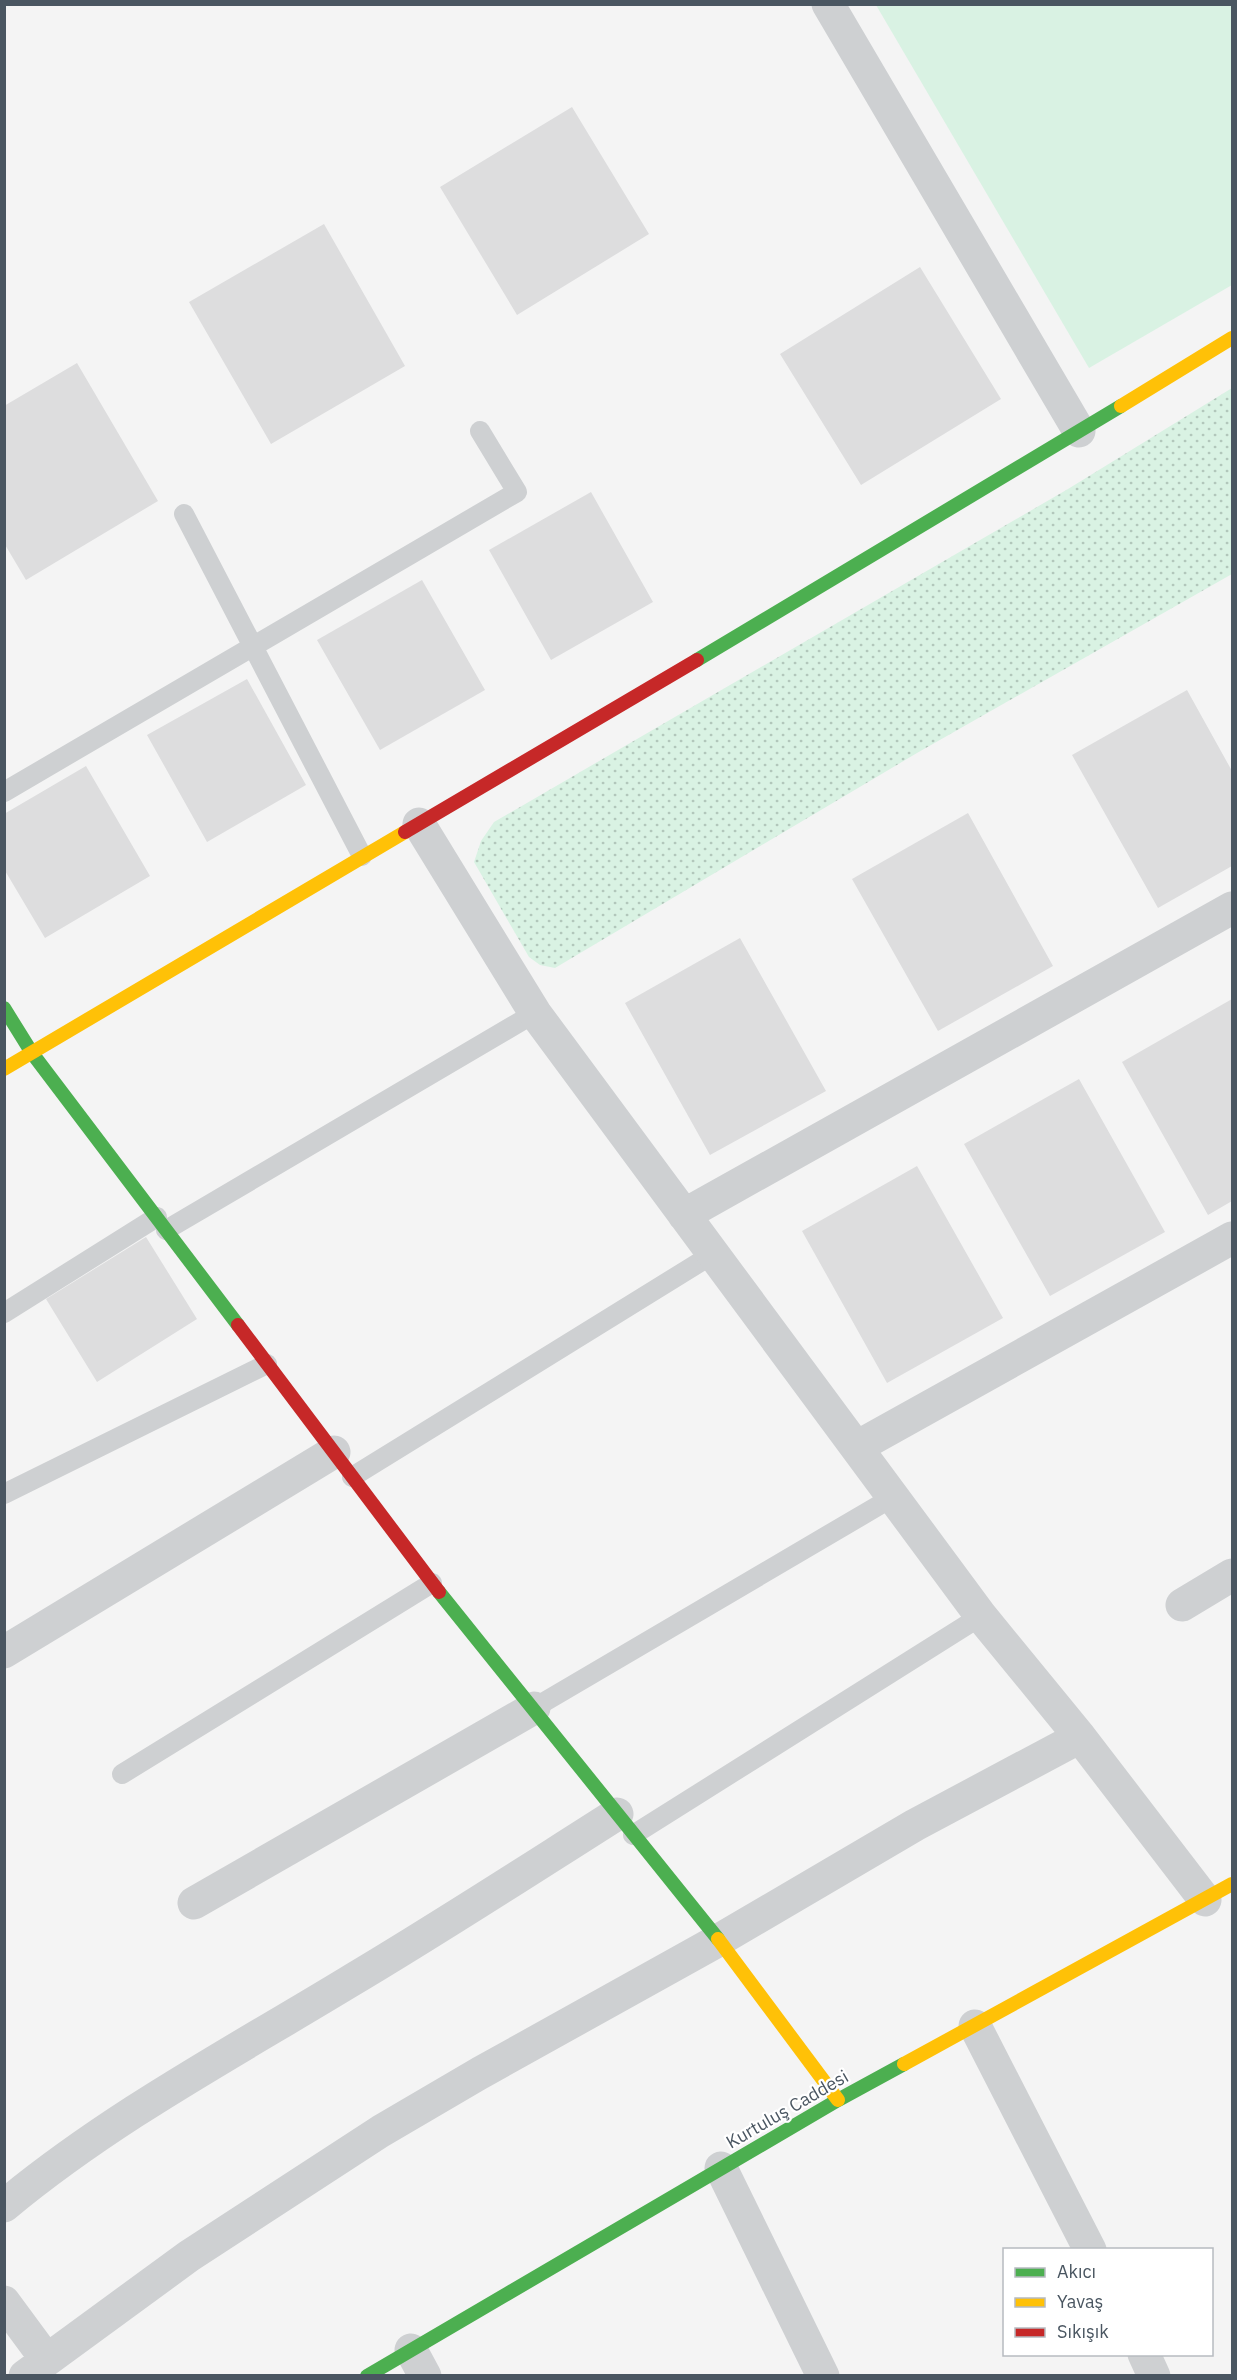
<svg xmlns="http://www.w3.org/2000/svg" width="1237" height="2380" font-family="'IBM Plex Sans',sans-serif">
	<defs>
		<pattern id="grass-dots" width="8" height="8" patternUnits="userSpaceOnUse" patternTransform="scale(1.5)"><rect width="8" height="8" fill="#d9f2e3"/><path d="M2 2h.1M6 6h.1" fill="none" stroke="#b2c7bb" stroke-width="1.8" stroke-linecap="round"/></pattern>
	</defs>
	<rect width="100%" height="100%" fill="#f4f4f4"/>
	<path fill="url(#grass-dots)" d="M1232 388V574L917 753 555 968 540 965 529 957 474 862 481 841 494 822 1068 489Z"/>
	<path fill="#d9f2e3" d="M876 5H1232V285L1089 368Z"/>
	<path fill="#ddddde" d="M572 107 649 234 517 315 440 187Z
		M324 224 405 366 271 444 189 302Z
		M920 267 1001 399 861 485 780 354Z
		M77 363 158 501 26 580 4 543V406Z
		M591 492 653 602 551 660 489 550Z
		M422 580 485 690 380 750 317 640Z
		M247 679 306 785 207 842 147 735Z
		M1187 690 1232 771V866L1158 908 1072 755Z
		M86 766 150 876 45 938 4 869V814Z
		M968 813 1053 966 938 1031 852 879Z
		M740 938 826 1091 710 1155 625 1003Z
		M1232 999V1201L1208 1215 1122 1062Z
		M1079 1079 1165 1232 1050 1296 964 1144Z
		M917 1166 1003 1318 887 1383 802 1231Z
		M146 1237 197 1319 97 1382 46 1299Z"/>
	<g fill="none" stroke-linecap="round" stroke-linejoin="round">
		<path stroke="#ced0d2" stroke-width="20" d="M184 514 362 856
			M4 792 517 492 480 431
			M166 1230 535 1013
			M4 1313 157 1217
			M352 1477 713 1254
			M4 1494 267 1364
			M534 1708 893 1497
			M122 1774 432 1583
			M633 1835 981 1616"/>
		<path stroke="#ced0d2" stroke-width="33" d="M828 4 1079 431
			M419 824 535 1013 981 1616 1080 1737 1205 1900
			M684 1215 1232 908
			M857 1447 1232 1238
			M1182 1605 1232 1575
			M4 1652 334 1452
			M194 1903 534 1708
			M975 2026 1090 2250
			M721 2168 823 2376
			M4 2206C110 2118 230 2054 347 1983 438 1929 527 1871 617 1814
			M4 2302 46 2359
			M411 2350 425 2376
			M1144 2354 1154 2376
			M25 2376 189 2256 381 2131 480 2073 719 1940 915 1825 1080 1737"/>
		<path stroke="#4caf50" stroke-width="14" d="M697 660 1121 406
			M4 1008 32 1053 238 1325
			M439 1592 718 1939
			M367 2376 838 2100 904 2064"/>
		<path stroke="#ffc107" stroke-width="14" d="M1121 406 1232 338
			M4 1069 405 832
			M718 1939 838 2100
			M904 2064 1232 1884"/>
		<path stroke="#c62828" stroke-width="14" d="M405 832 697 660
			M238 1325 439 1592"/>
	</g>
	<g text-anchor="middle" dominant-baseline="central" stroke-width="4.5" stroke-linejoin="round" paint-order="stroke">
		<g font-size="18" fill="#4a5661" stroke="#fff">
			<text transform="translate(787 2109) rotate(-30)">Kurtuluş Caddesi</text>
		</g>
	</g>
	<rect width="1237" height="2380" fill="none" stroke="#4a5661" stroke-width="12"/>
	<rect x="1003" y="2248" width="210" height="108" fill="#ffffff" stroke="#b7bbc0" stroke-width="1.5"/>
	<rect x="1015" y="2268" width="30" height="9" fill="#4caf50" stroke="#b7bbc0" stroke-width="1.5"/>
	<text x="1057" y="2278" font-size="18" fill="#4a5661">Akıcı</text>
	<rect x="1015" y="2298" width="30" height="9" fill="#ffc107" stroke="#b7bbc0" stroke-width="1.5"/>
	<text x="1057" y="2308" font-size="18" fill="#4a5661">Yavaş</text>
	<rect x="1015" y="2328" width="30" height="9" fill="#c62828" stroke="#b7bbc0" stroke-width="1.5"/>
	<text x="1057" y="2338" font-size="18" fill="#4a5661">Sıkışık</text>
</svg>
